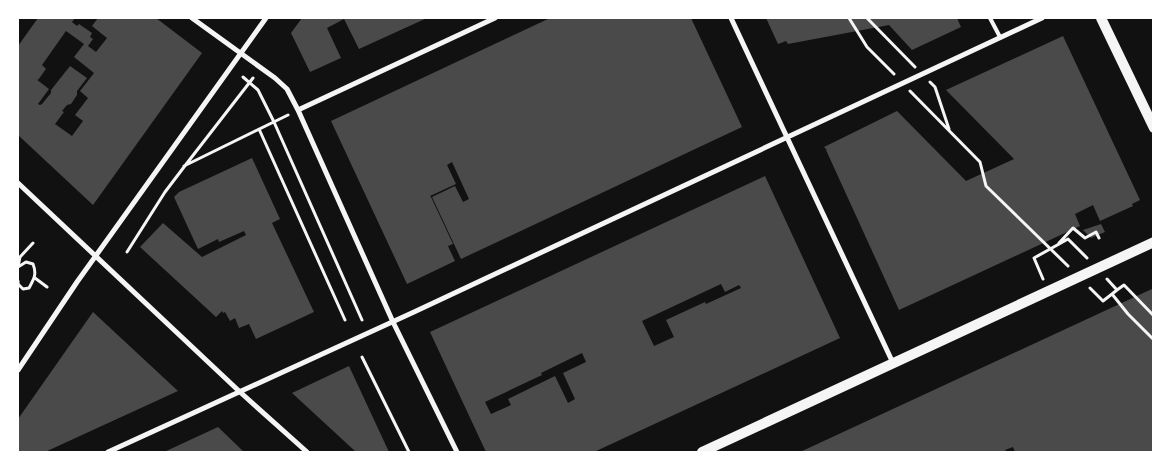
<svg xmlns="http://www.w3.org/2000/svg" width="1171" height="470" font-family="'DejaVu Sans',sans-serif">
	<rect width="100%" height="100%" fill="#111"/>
	<path fill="#4a4a4a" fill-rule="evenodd" d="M38 18H75L72 22 77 26 79 24 92 33 90 37 93 39 88 46 96 52 107 38 92 26 98 18H156L202 53 93 205 18 135V46ZM66 31 84 44 74 57 94 73 80 91 88 98 75 115 83 121 72 136 55 124 64 112 62 111 67 105 71 104 77 95V91L87 78 70 66 51 90V93L42 104 40 105 38 104 49 89 36 79 38 80 46 69 42 65Z
		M302 18H427L359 49 344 19 327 28 341 58 310 72 291 33Z
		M550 18H691L742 127 461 259 432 197 455 186 463 202 469 199 452 162 447 165 456 184 430 196 431 197 453 244 448 246 455 261 407 284 331 121Z
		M766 18H957L961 27 912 50 889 25 788 44 786 41 778 44Z
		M1063 36 1140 200 1132 204 1133 206 1100 221 1093 205 1075 214 1080 226 899 310 826 150H827L824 147 897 111 966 181 1014 159 946 90Z
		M252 158 280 219 272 223 314 312 256 339 249 324 239 328 235 318 230 321 225 312 223 313 222 311 216 317 140 247 163 223 202 257 246 235 244 231 219 242 218 239 198 249 174 197 179 192Z
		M765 176 840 338 594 452H486L430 332ZM721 284 725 292 739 285 741 288 706 304 705 302 666 320 674 337 654 346 642 321ZM582 353 586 362 563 373 575 399 568 403 555 376 508 399 511 405 491 414 485 402 542 375 541 373Z
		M1101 224 1105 232 1091 238 1083 230Z
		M1154 288V452H1015L1013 447 1005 450 1006 452H800Z
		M93 312 178 391 45 452H18V419Z
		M349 366 389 452H356L292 393Z
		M218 427 244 452H164Z"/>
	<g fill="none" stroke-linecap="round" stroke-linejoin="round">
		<path stroke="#f5f5f5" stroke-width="3" d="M849 18 867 47 894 74
			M867 18 915 67
			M243 77 258 90 274 122 362 320
			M930 82 935 87 949 129
			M910 91 980 162 986 186 1068 266
			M259 129 345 320
			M184 166 288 115
			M1059 243 1073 228 1085 238 1096 232 1099 238
			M127 252 165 192 184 167 253 78
			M18 267 20 257 33 243
			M35 278 47 287
			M1043 279 1034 258 1068 239 1087 258
			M1107 279 1117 290 1112 294
			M18 281V284L23 289 29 288C34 279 37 274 33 264L26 262 18 267
			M1090 288 1103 301 1112 294 1128 314 1154 340
			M1117 290 1124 285 1154 316
			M362 357 409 452"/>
		<path stroke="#f5f5f5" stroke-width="4" d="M990 18 1000 37"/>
		<path stroke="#f5f5f5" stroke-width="5" d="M192 18 275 78 287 89 298 110 393 322 457 452
			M731 18 893 363
			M298 110 495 18
			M18 183 240 392 307 452
			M18 370 77 282 266 18
			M108 452 414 312 1042 18"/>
		<path stroke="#f5f5f5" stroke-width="10" d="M1101 18 1154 128
			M702 452 1154 242"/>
	</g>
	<rect width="1171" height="470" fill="none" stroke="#ffffff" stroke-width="38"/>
</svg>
